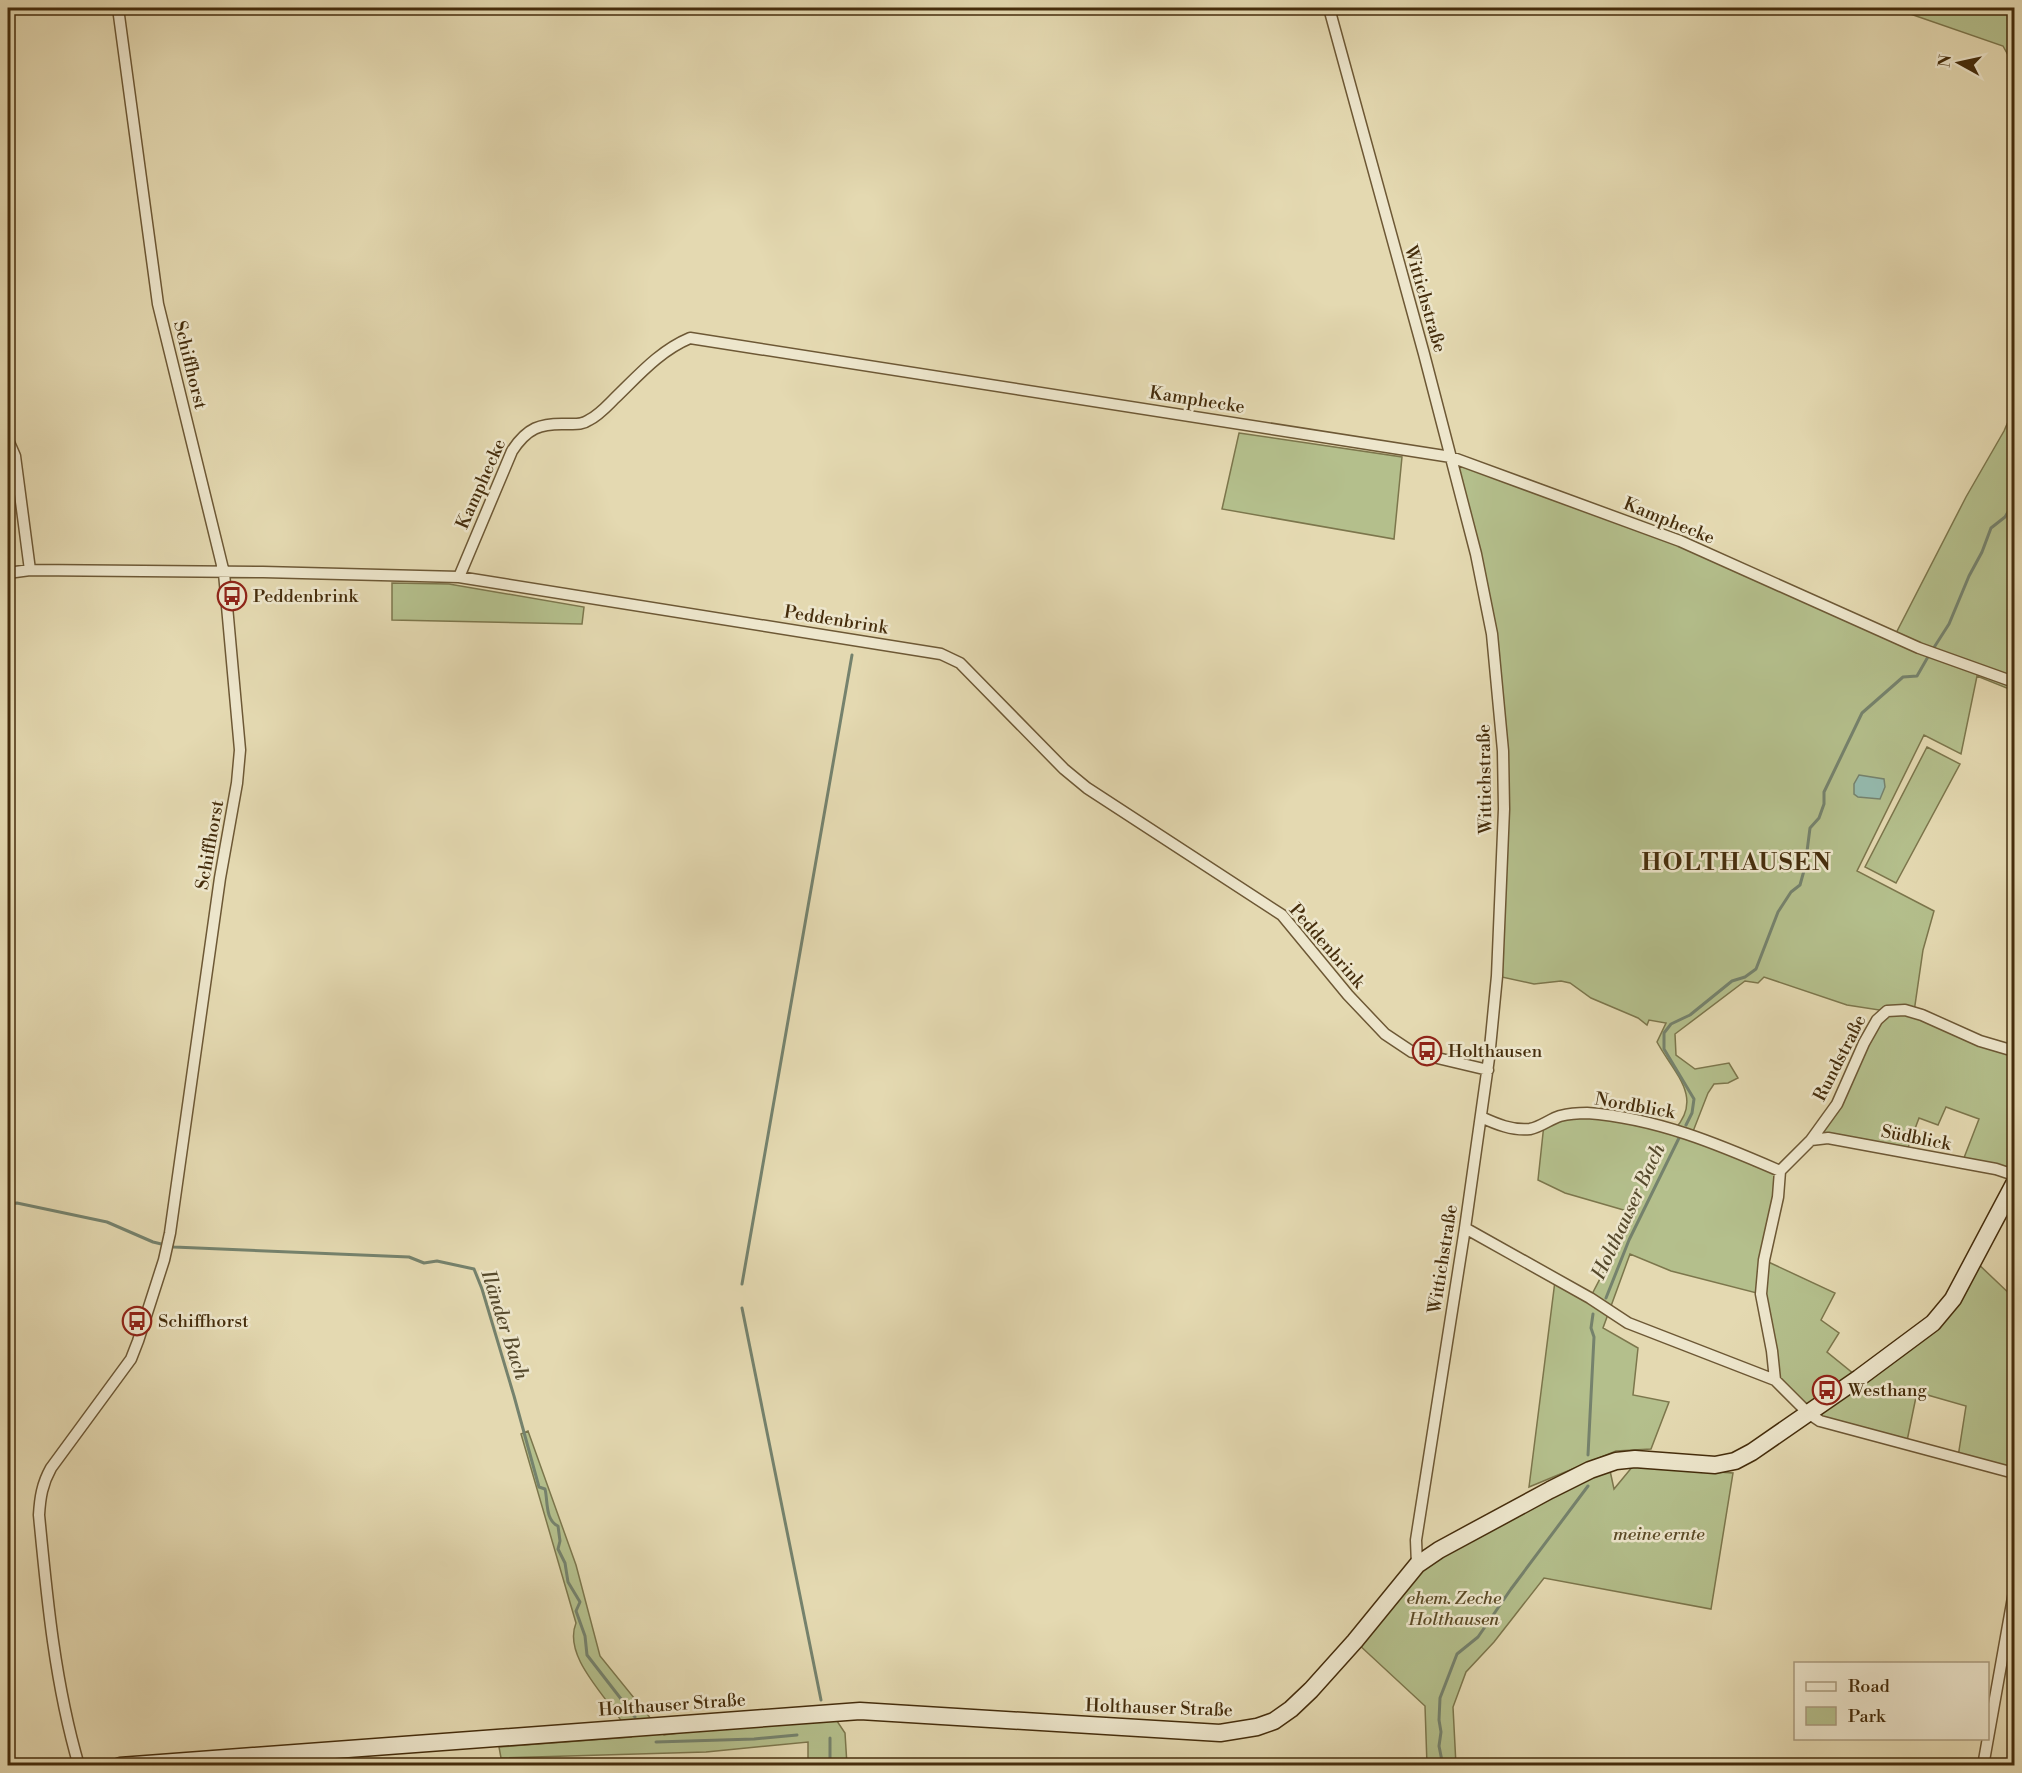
<svg xmlns="http://www.w3.org/2000/svg" width="2022" height="1773" font-family="'Libre Bodoni',serif">
	<rect width="100%" height="100%" fill="#e4d9b1"/>
	<filter id="stains"><feTurbulence type="fractalNoise" baseFrequency=".00333" numOctaves="4"/><feColorMatrix values="0 0 0 0 .2 0 0 0 0 .09 0 0 0 0 .02 0 0 0 .5 -.17"/></filter>
	<radialGradient id="worn" r=".72"><stop offset=".6" stop-color="#630" stop-opacity="0"/><stop offset="1" stop-color="#630" stop-opacity=".3"/></radialGradient>
	<path fill="#b4bf8c" stroke="#7c764c" stroke-width="1.5" d="M1893 8H2014V66L2003 46Z
		M2014 408V691L1977 676 1961 754 1924 735 1857 871 1934 911 1923 950 1914 1012 2014 1051V1175L1962 1163 1979 1119 1946 1107 1938 1125 1919 1118 1906 1153 1820 1137 1886 1011 1847 1005 1764 977 1758 983 1745 981 1675 1034 1676 1055 1695 1069 1729 1063 1738 1078 1728 1083 1714 1084 1708 1093 1692 1134 1780 1171 1764 1260 1835 1293 1821 1320 1839 1333 1827 1352 1859 1378 1933 1323 1974 1260 2014 1298V1473L1958 1457 1966 1406 1917 1392 1907 1441 1820 1421 1775 1380 1761 1294 1671 1271 1630 1254 1603 1328 1638 1348 1633 1395 1669 1402 1651 1449 1616 1451 1529 1487 1555 1281 1590 1298 1634 1213 1565 1193 1538 1180 1544 1124 1575 1113 1675 1129C1704 1097 1673 1072 1657 1042L1666 1023 1649 1020 1647 1025 1638 1018 1591 998 1570 983 1561 981 1534 984 1497 976 1500 914 1499 688 1451 457 1680 541 1894 637 1966 497 2004 431Z
		M1239 433 1402 457 1394 539 1222 509Z
		M392 583 449 584 584 607 582 624 392 620Z
		M1927 747 1960 764 1896 883 1865 867Z
		M528 1431 576 1565 600 1656 664 1735 831 1712 845 1733 847 1765H808V1742L706 1752 501 1758 499 1747 631 1737C616 1704 561 1660 576 1623L521 1434Z
		M1609 1466 1614 1489 1633 1466 1733 1473 1711 1609 1544 1578 1494 1642 1466 1672 1453 1707 1456 1765H1427L1425 1706 1357 1643 1419 1567Z"/>
	<path fill="#95baae" stroke="#75826d" stroke-width="1.5" d="M1859 775 1884 779 1885 787 1880 799 1858 797 1854 794V784Z"/>
	<g fill="none" stroke-linecap="round" stroke-linejoin="round">
		<path stroke="#75826d" stroke-width="3" d="M1933 649 1949 624 1969 576 1982 552 1991 528 2005 517 2014 502V474
			M1686 1125 1692 1113 1694 1099 1664 1049V1033L1671 1024 1690 1015 1732 981 1745 977 1756 969 1778 912 1791 892 1800 885 1805 867 1810 828 1819 818 1824 804V792L1862 713 1903 677 1917 676 1929 655
			M8 1204 17 1203 107 1222 153 1242 174 1247 409 1257 424 1263 437 1261 474 1269 482 1289 514 1396 539 1487 545 1489C548 1501 545 1520 558 1526L560 1541 558 1549 565 1563 568 1582 580 1602 576 1611 585 1636 587 1655 635 1717
			M742 1284 852 655
			M1606 1298 1629 1240 1679 1138
			M742 1308 821 1700
			M1588 1455 1594 1337 1591 1328 1593 1314
			M830 1738V1766
			M656 1742 754 1739 797 1735
			M1443 1766 1439 1746 1441 1732 1439 1720 1440 1698 1457 1654 1478 1637 1511 1589 1588 1486"/>
		<g stroke="#6d5835" stroke-width="13">
			<path id="street" d="M1329 8 1424 354 1476 554 1492 634 1503 751 1504 809 1497 976 1489 1058 1465 1228 1416 1540 1417 1565
				M8 440 15 456 30 570
				M8 573 30 570 263 572 459 577 941 654 960 663 1064 769 1087 788 1282 915 1348 995 1385 1034 1412 1052 1488 1070
				M459 577 512 451C527 428 540 423 567 424 575 424 582 425 589 420 599 415 606 407 614 399 638 376 659 351 690 338L1451 457 1680 541 1919 648 2014 682
				M1481 1117C1496 1124 1513 1131 1530 1129 1541 1127 1550 1119 1560 1116 1568 1114 1578 1113 1587 1113 1656 1118 1718 1144 1780 1171
				M1811 1140 1828 1138 1996 1169 2014 1175
				M1465 1228 1590 1298 1628 1323 1775 1380 1808 1413 1820 1421 2014 1473
				M1775 1380 1772 1351 1761 1294 1764 1260 1778 1197 1780 1171 1811 1140 1837 1104 1864 1043 1877 1020 1887 1011 1905 1010 1922 1015 1980 1041 2014 1051
				M79 1766C55 1684 47 1599 39 1515 40 1498 42 1484 51 1468L131 1359 138 1341 164 1260 170 1233 220 878 237 783 240 750 224 573 158 304 118 8
				M1983 1766 2014 1592"/>
		</g>
		<g stroke="#452d0c" stroke-width="19">
			<path id="secondary" d="M120 1766 860 1711 1220 1733 1257 1727 1274 1721 1291 1709 1311 1690 1355 1641 1417 1565 1439 1550 1550 1490 1590 1470 1616 1461 1635 1459 1715 1465 1735 1461 1752 1452 1859 1378 1933 1323 1953 1299 2014 1184"/>
		</g>
		<use href="#street" stroke="#ede6cc" stroke-width="10"/>
		<use href="#secondary" stroke="#ede6cc" stroke-width="16"/>
	</g>
	<defs>
		<g id="bus-ring" transform="scale(1.5)"><circle r="9.5" fill="#ede6cc" stroke="#8f2418" stroke-width="1.5"/><path d="M-5-6H5V4H4V6H2V4H-2V6H-4V4H-5ZM-3.5-4V0h7V-4ZM-3.5 1.2v1.5H-2V1.2ZM2 1.2v1.5H3.5V1.2Z" fill="#8f2418"/></g>
	</defs>
	<g fill-rule="evenodd">
		<use href="#bus-ring" x="232" y="596"/>
		<use href="#bus-ring" x="1427" y="1051"/>
		<use href="#bus-ring" x="137" y="1321"/>
		<use href="#bus-ring" x="1827" y="1390"/>
	</g>
	<g text-anchor="middle" dominant-baseline="central" stroke-width="5" stroke-linejoin="round" paint-order="stroke">
		<g font-size="18" fill="#452d0c" stroke="#ede6cc">
			<text transform="translate(1425 299) rotate(74)">Wittichstraße</text>
			<text transform="translate(190 365) rotate(76)">Schiffhorst</text>
			<text transform="translate(1197 400) rotate(9)">Kamphecke</text>
			<text transform="translate(481 484) rotate(-66)">Kamphecke</text>
			<text transform="translate(1669 521) rotate(22)">Kamphecke</text>
			<text transform="translate(836 620) rotate(9)">Peddenbrink</text>
			<text transform="translate(1485 779) rotate(-91)">Wittichstraße</text>
			<text transform="translate(210 845) rotate(-80)">Schiffhorst</text>
			<text transform="translate(1327 946) rotate(49)">Peddenbrink</text>
			<text transform="translate(1840 1058) rotate(-63)">Rundstraße</text>
			<text transform="translate(1635 1106) rotate(10)">Nordblick</text>
			<text transform="translate(1916 1138) rotate(11)">Südblick</text>
			<text transform="translate(1443 1259) rotate(-81)">Wittichstraße</text>
			<text transform="translate(672 1705) rotate(-4)">Holthauser Straße</text>
			<text transform="translate(1159 1708) rotate(2)">Holthauser Straße</text>
		</g>
		<g font-size="18" fill="#452d0c" stroke="#ede6cc" text-anchor="start">
			<text x="253" y="596">Peddenbrink</text>
			<text x="1448" y="1051">Holthausen</text>
			<text x="158" y="1321">Schiffhorst</text>
			<text x="1848" y="1390">Westhang</text>
		</g>
		<g font-size="18" font-style="italic" fill="#5b4a26" stroke="#ede6cc">
			<text x="1659" y="1534">meine ernte</text>
			<text x="1454" y="1598">ehem. Zeche<tspan x="1454" dy="21">Holthausen</tspan></text>
		</g>
		<g font-size="20" font-style="italic" fill="#55492c" stroke="#ede6cc">
			<text transform="translate(1629 1212) rotate(-65)">Holthauser Bach</text>
			<text transform="translate(504 1325) rotate(72)">Iländer Bach</text>
		</g>
		<g font-size="24" font-weight="bold" letter-spacing="1.5" fill="#452d0c" stroke="#ede6cc">
			<text x="1737" y="863">HOLTHAUSEN</text>
		</g>
	</g>
	<rect width="2022" height="1773" fill="none" stroke="#e4d9b1" stroke-width="30"/>
	<rect x="9" y="9" width="2004" height="1755" fill="none" stroke="#452d0c" stroke-width="3"/>
	<rect x="15" y="15" width="1992" height="1743" fill="none" stroke="#452d0c" stroke-width="1.5"/>
	<rect x="1794" y="1662" width="195" height="78" fill="#ede6cc" stroke="#aa9c7f" stroke-width="1.5"/>
	<rect x="1806" y="1682" width="30" height="9" fill="#ede6cc" stroke="#aa9c7f" stroke-width="1.5"/>
	<text x="1848" y="1692" font-size="18" fill="#452d0c">Road</text>
	<rect x="1806" y="1707" width="30" height="18" fill="#b4bf8c" stroke="#aa9c7f" stroke-width="1.5"/>
	<text x="1848" y="1722" font-size="18" fill="#452d0c">Park</text>
	<g transform="translate(1959 63) rotate(278)" stroke="#ede6cc" stroke-width="4.5" paint-order="stroke">
	<path d="M0-4.5L10 22L0 15L-10 22Z" fill="#452d0c"/>
	<text y="-9" font-size="16" font-weight="bold" text-anchor="middle" fill="#452d0c">N</text>
	</g>
	<rect width="100%" height="100%" filter="url(#stains)"/>
	<rect width="100%" height="100%" fill="url(#worn)"/>
</svg>
